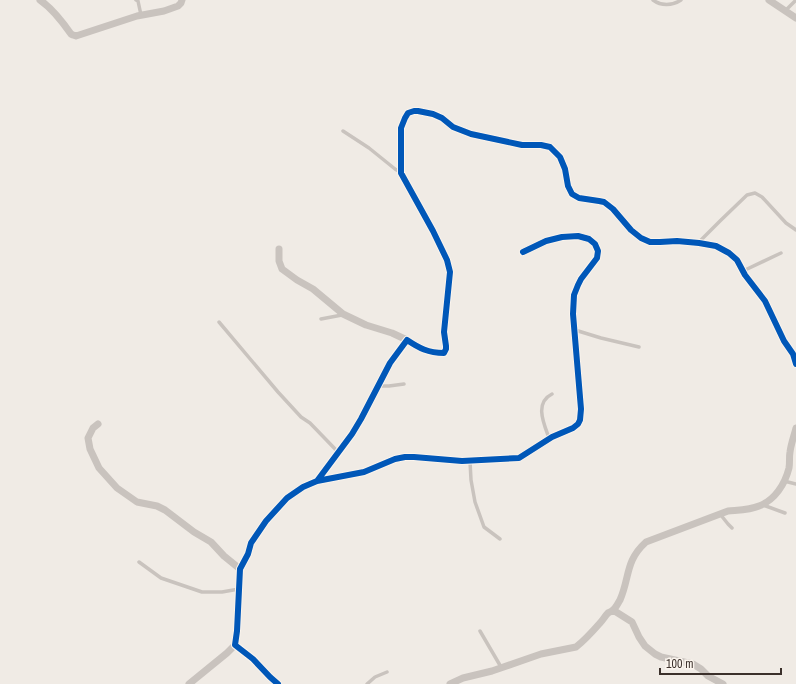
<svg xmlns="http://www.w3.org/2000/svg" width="796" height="684" font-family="'Archivo Narrow',sans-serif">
	<rect width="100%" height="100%" fill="#f0ebe5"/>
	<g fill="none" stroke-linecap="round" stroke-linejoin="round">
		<path stroke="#c9c3be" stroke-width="3.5" d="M136 0 138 1 141 15
			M653 0C661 6 672 6 681 0
			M785 11 796 0
			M343 131 369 148 395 169 400 172
			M699 242 720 221 747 195 755 193 762 197 786 223 796 230
			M743 271 781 253
			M321 319 342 315
			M219 322 278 392 301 417 310 423 338 452
			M575 330 601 338 639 347
			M378 386H389L404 384
			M549 438C544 424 534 403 552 394
			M470 461 471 480 475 502 484 527 500 539
			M784 481 796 484
			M763 505 785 513
			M720 514 728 524 732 528
			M139 562 161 578 202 592H222L239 589
			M480 631 501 667
			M367 684 375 677 387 672"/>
		<path stroke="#c9c3be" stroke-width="7" d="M40 0C53 9 62 21 71 34L73 35 76 36 137 16 164 11 178 6 181 3 182 0
			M769 0 796 18
			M279 249V261L282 269 297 280 313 289 343 314 366 325 392 333 407 340
			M98 424 93 428 88 438 90 449 99 468 117 488 137 502 157 506 165 510 194 532 211 542 224 556 240 569
			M317 481 352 434 361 419 390 363 407 340C419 348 428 353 444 353L446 349V346L444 332 450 272 447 260 433 231 401 173V128L405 118 408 113 414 111H418L433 114 442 118 453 127 471 134 522 145H541L550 147 560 157 565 169 568 186 572 194 579 198 599 201 604 202 613 209 631 230 641 238 650 242H660L677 241 699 243 716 246 729 253 737 260 745 275 765 301 784 341 793 354 796 364
			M613 610 632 622 639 637 645 646 655 654 661 657 693 664 701 669 708 676 723 684
			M189 684 227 653 235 645
			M278 684 270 677 253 659 235 645 237 631 240 569 248 554 251 543 266 521 287 498 303 487 317 481 364 472 395 459 405 457H414L462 461 519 458 552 437 573 428 578 424 580 420 581 409 573 314 574 295 578 285 581 279 597 258 598 251 595 244 589 239 578 236 562 237 546 241 523 252
			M450 684 463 678 492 671 541 654 576 647C585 640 593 631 600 623 603 620 605 616 608 613 610 612 612 611 613 610 616 608 618 603 620 600 630 577 625 561 646 542L728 511C738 510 750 510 759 506 775 500 785 484 789 468 790 463 789 457 790 452 791 444 794 436 796 428"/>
		<g stroke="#fbf5ee" stroke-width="8">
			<path id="cycleway" d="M317 481 352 434 361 419 390 363 407 340C419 348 428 353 444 353L446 349V346L444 332 450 272 447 260 433 231 401 173V128L405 118 408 113 414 111H418L433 114 442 118 453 127 471 134 522 145H541L550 147 560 157 565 169 568 186 572 194 579 198 599 201 604 202 613 209 631 230 641 238 650 242H660L677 241 699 243 716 246 729 253 737 260 745 275 765 301 784 341 793 354 796 364
				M278 684 270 677 253 659 235 645 237 631 240 569 248 554 251 543 266 521 287 498 303 487 317 481 364 472 395 459 405 457H414L462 461 519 458 552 437 573 428 578 424 580 420 581 409 573 314 574 295 578 285 581 279 597 258 598 251 595 244 589 239 578 236 562 237 546 241 523 252"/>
		</g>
		<use href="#cycleway" stroke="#0057b8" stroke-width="6"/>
	</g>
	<path d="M660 668v6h121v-6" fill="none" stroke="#3b302b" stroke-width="2"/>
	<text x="666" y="668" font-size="12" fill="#3b302b" stroke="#fbf5ee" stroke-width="3" paint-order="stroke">100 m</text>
</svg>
